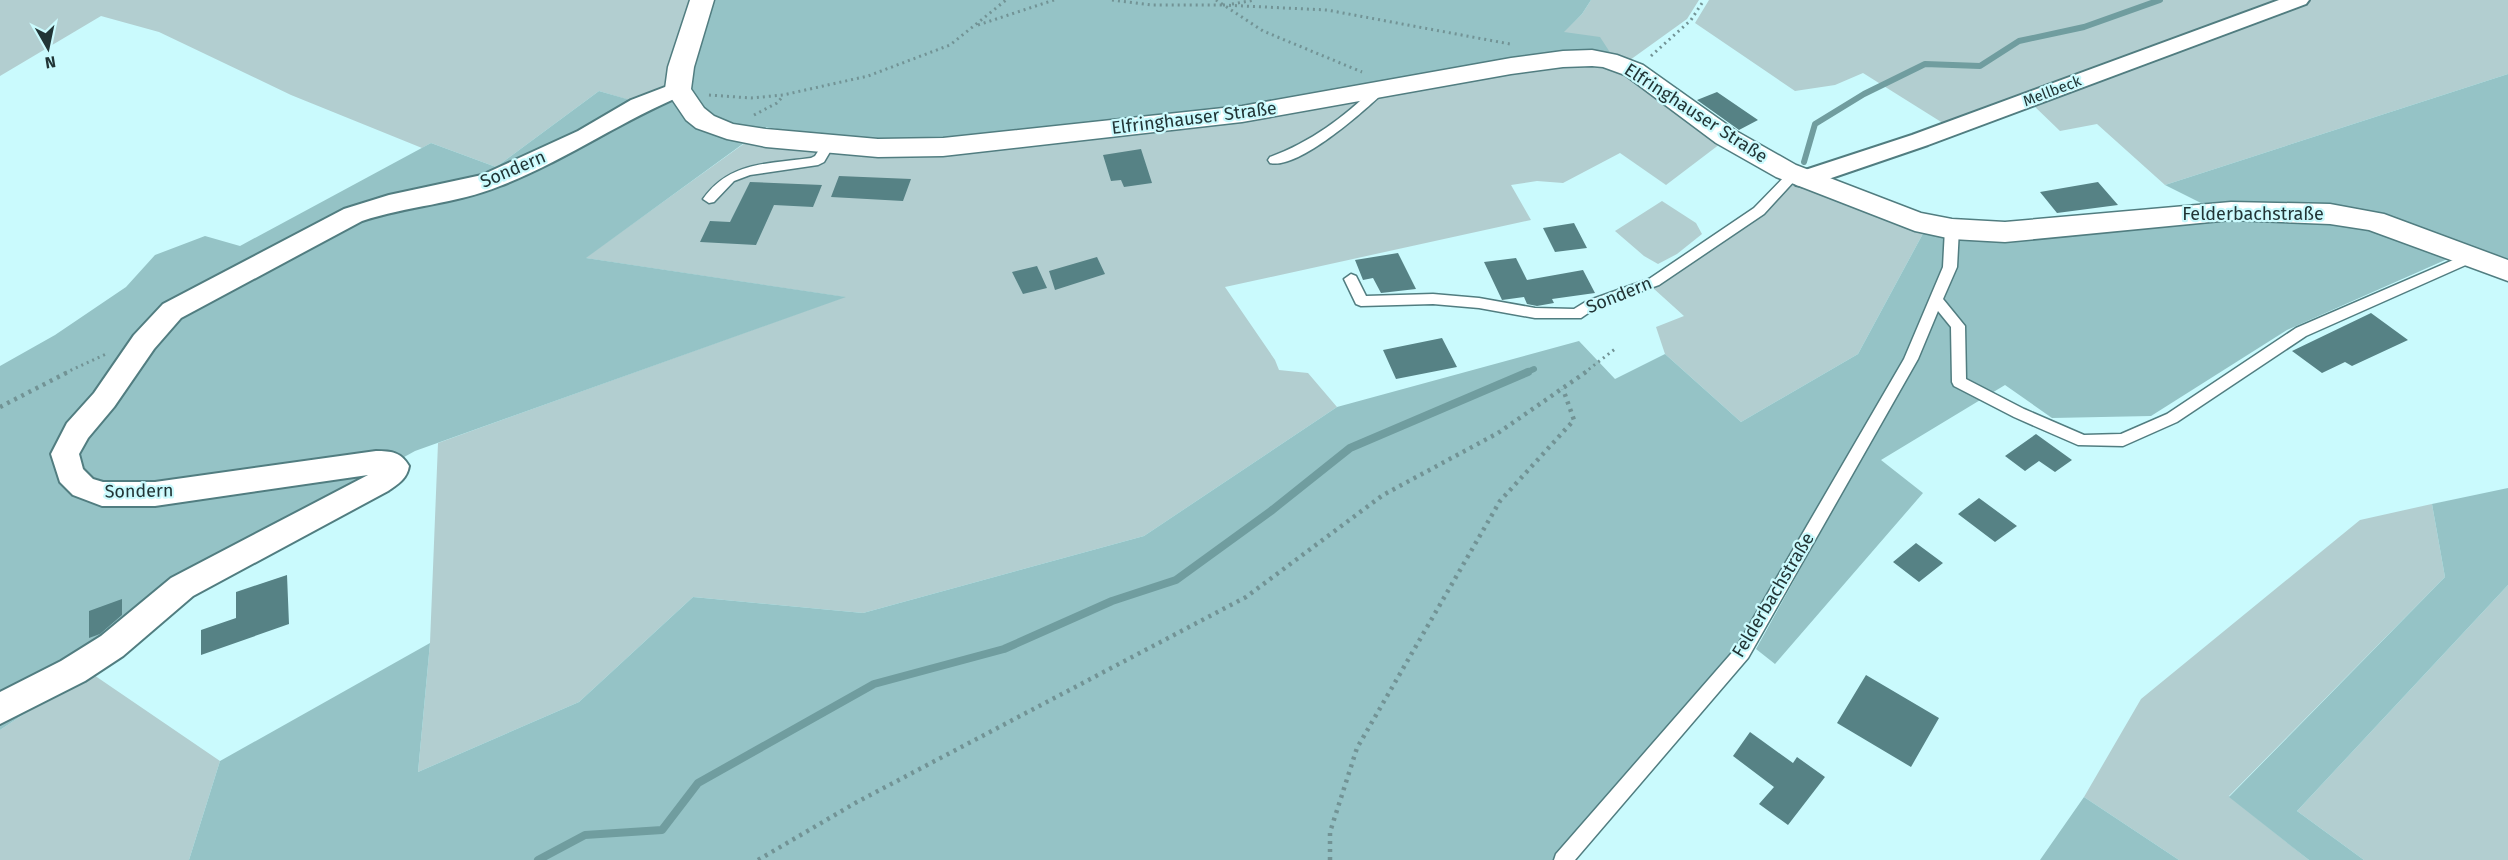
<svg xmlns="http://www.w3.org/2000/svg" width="2508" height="860" font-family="'Fira Sans',sans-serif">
	<rect width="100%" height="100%" fill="#cafafd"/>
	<path fill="#b2ced0" d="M0 0H693L676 88 639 103 599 91 496 167 431 143 422 148 291 95 159 32 101 16 0 76Z
		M1591 0H1699L1687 19 1630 60 1613 57 1563 32 1582 14Z
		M1709 0H2283L1946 125 1863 73 1835 85 1795 91 1695 23Z
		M2308 0H2508V74L2165 185 2097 124 2060 131 2032 104Z
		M1594 62 1635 76 1720 144 1666 185 1620 153 1563 183 1537 181 1511 185 1531 220 1225 287 1275 360 1279 370 1308 373 1337 407 1144 536 863 613 693 597 579 702 418 772 430 643 438 443 844 297 585 258 749 140 813 152 874 157 941 156 1209 125 1561 65Z
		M1801 181 1926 228 1858 354 1741 422 1665 354 1656 327 1684 316 1653 288 1717 247 1764 213 1789 187Z
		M1662 201 1696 223 1702 234 1677 254 1658 264 1644 256 1615 231Z
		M2508 487 2432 504 2445 577 2229 796 2309 860H2179L2084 797 2141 699 2360 520Z
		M2508 585V860H2364L2297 811Z
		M88 671 220 761 189 860H0V730Z"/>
	<path fill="#95c3c6" d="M713 0H1591L1582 14 1564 32 1600 37 1613 57 1240 109 941 142 816 136 766 127 586 258 846 297 415 451 178 582 88 671 0 730V366L55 335 126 287 155 255 205 236 240 246 431 143 496 167 599 91 644 104 678 90Z
		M2508 74V265L2393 221 2207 206 2165 185Z
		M2202 218 2364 224 2452 257 2287 330 2151 416 2052 418 2005 385 1881 460 1923 493 1775 664 1756 649 1916 360 1958 235Z
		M1926 228 1948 236 1945 263 1908 357 1733 651 1553 860H189L220 761 430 643 418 772 579 702 693 597 863 613 1144 536 1337 407 1579 341 1615 379 1665 354 1741 422 1858 354Z
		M2508 488V585L2297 811 2364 860H2309L2229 797 2445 577 2432 504Z
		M2084 797 2179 860H2040Z"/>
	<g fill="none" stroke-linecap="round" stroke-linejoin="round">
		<path stroke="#709d9f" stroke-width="6" d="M1804 162 1815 124 1864 94 1925 64 1980 66 2019 41 2084 27 2160 0
			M1525 373 1534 369"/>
		<path stroke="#709d9f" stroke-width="8" d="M538 860 585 835 662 830 698 783 874 684 1004 649 1112 601 1176 580 1271 511 1350 448 1528 372"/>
	</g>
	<path fill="#568285" d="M1717 92 1758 120 1739 130 1697 100Z
		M1141 149 1152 183 1124 187 1121 180 1111 181 1103 155Z
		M839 176 911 179 903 201 831 197Z
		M750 182 822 185 813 207 774 205 756 245 700 242 710 221 730 222Z
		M2098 182 2118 205 2057 213 2040 192Z
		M1574 223 1587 248 1555 252 1543 228Z
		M1398 253 1416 289 1381 293 1373 278 1363 280 1355 260Z
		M1097 257 1105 274 1055 290 1049 271Z
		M1516 258 1527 280 1583 270 1595 293 1552 299 1554 303 1537 306 1527 304 1524 297 1502 300 1484 262Z
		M1037 266 1047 288 1023 294 1012 272Z
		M2371 313 2408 340 2352 366 2345 362 2322 373 2292 351Z
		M1442 338 1457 367 1396 379 1383 350Z
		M2036 434 2072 460 2055 472 2039 461 2025 471 2005 456Z
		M1979 498 2017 526 1995 542 1958 514Z
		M1916 543 1943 563 1919 582 1893 562Z
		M287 575 289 624 201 655V630L236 618V592Z
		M122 599V615L100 634 89 638V611Z
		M1866 675 1939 718 1911 767 1837 723Z
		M1750 732 1793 763 1797 757 1825 777 1788 825 1759 804 1774 787 1733 756Z"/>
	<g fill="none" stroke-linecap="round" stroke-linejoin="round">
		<g stroke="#517d80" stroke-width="3">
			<path id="service" d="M1379 86 1383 87V93C1363 112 1298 170 1270 163L1268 160 1270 157C1311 142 1343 118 1375 87Z
				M828 141 834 145 824 162 818 165 750 175 734 181 714 202 709 203 703 199C730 161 769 164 811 158L815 156 824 142Z
				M1794 170 1798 171 1800 174 1798 177 1764 214 1659 285 1597 307 1581 318H1535L1479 308 1433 304 1361 306 1356 304 1344 279 1351 274 1356 276 1366 296 1433 294 1479 298 1535 308 1574 309 1587 301 1649 279 1754 208 1790 171Z
				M1952 225 1959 229 1957 267 1943 299 1965 326 1966 379 2024 409 2084 435 2121 434 2167 414 2296 328 2467 254H2477L2479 257 2477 260 2306 336 2177 422 2123 446 2078 445 2014 417 1954 386 1952 382 1951 327 1938 311 1918 359 1748 658 1575 860H1554L1556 854 1736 648 1904 359 1943 267 1945 229Z"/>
		</g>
		<g stroke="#517d80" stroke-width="4">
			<path id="minor" d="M2279 0H2309L2306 4 1928 145 1805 187 1796 185 1793 179 1796 173 1912 135Z
				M678 82 686 84 689 89 686 94C622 120 565 161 500 186 456 204 407 206 362 221L181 318 154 349 114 407 88 438 79 454 83 469 93 479 103 482H155L376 451C391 451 401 452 409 466 407 479 398 484 388 491L193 596 123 656 85 681 0 724V692L61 661 101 636 171 578 368 475 155 506H102L73 495 60 482 51 454 67 423 94 393 134 335 163 304 344 209 389 195 482 175 578 131 631 100Z"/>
		</g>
		<g stroke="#517d80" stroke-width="3">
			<path id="tertiary" d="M690 0H714L694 67 691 89 704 108 714 116 733 124 766 129 878 139 943 138 1242 106 1511 58 1563 51 1592 50 1617 55 1643 65 1736 131 1796 165 1921 213 1952 219 2005 222 2231 202 2330 204 2384 214 2508 260V281L2369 230 2330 224 2231 220 2005 242 1952 239 1915 231 1776 177 1716 143 1625 75 1603 67 1592 66 1563 67 1511 74 1242 122 943 156 878 157 766 147 727 139 696 128 686 120 665 89 668 67Z"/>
		</g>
		<path stroke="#729395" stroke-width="3" stroke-dasharray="2 4" stroke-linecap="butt" d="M1112 0 1152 5H1222
			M1216 0 1263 31 1362 72
			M1232 4 1255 0
			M1223 5 1327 10 1510 44
			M978 25 1054 0
			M1651 56 1691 20 1704 0
			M709 95 751 98 783 95 868 76 950 45 1006 0
			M754 115 777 103 783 96
			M65 373 106 354
			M1584 373 1615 349"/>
		<path stroke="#729395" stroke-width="4.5" stroke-dasharray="3 5" stroke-linecap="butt" d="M0 407 68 372
			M758 860 857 802 1246 597 1383 495 1498 433 1586 372
			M1330 860V832L1357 748 1500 501 1574 420 1563 389"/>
		<use href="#service" fill="#fff" fill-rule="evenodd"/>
		<use href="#minor" fill="#fff" fill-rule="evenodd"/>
		<use href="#tertiary" fill="#fff" fill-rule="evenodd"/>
	</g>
	<g text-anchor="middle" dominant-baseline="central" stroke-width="4.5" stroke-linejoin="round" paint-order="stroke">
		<g font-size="15" fill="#213435" stroke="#cafafd">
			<text transform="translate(2052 91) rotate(-21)">Mellbeck</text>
		</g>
		<g font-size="18" fill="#213435" stroke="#cafafd">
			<text transform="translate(1696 113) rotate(33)">Elfringhauser Straße</text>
			<text transform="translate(1194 118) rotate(-7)">Elfringhauser Straße</text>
			<text transform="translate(513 169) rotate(-23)">Sondern</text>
			<text x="2253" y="214">Felderbachstraße</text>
			<text transform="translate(1619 295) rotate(-22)">Sondern</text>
			<text transform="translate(139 491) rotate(-1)">Sondern</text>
			<text transform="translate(1773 595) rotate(-59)">Felderbachstraße</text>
		</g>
	</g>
	<g transform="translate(48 48) rotate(171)" stroke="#cafafd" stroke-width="4.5" paint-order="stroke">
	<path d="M0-4.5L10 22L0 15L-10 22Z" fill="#213435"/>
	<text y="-9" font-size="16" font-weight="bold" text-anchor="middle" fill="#213435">N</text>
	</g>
</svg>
